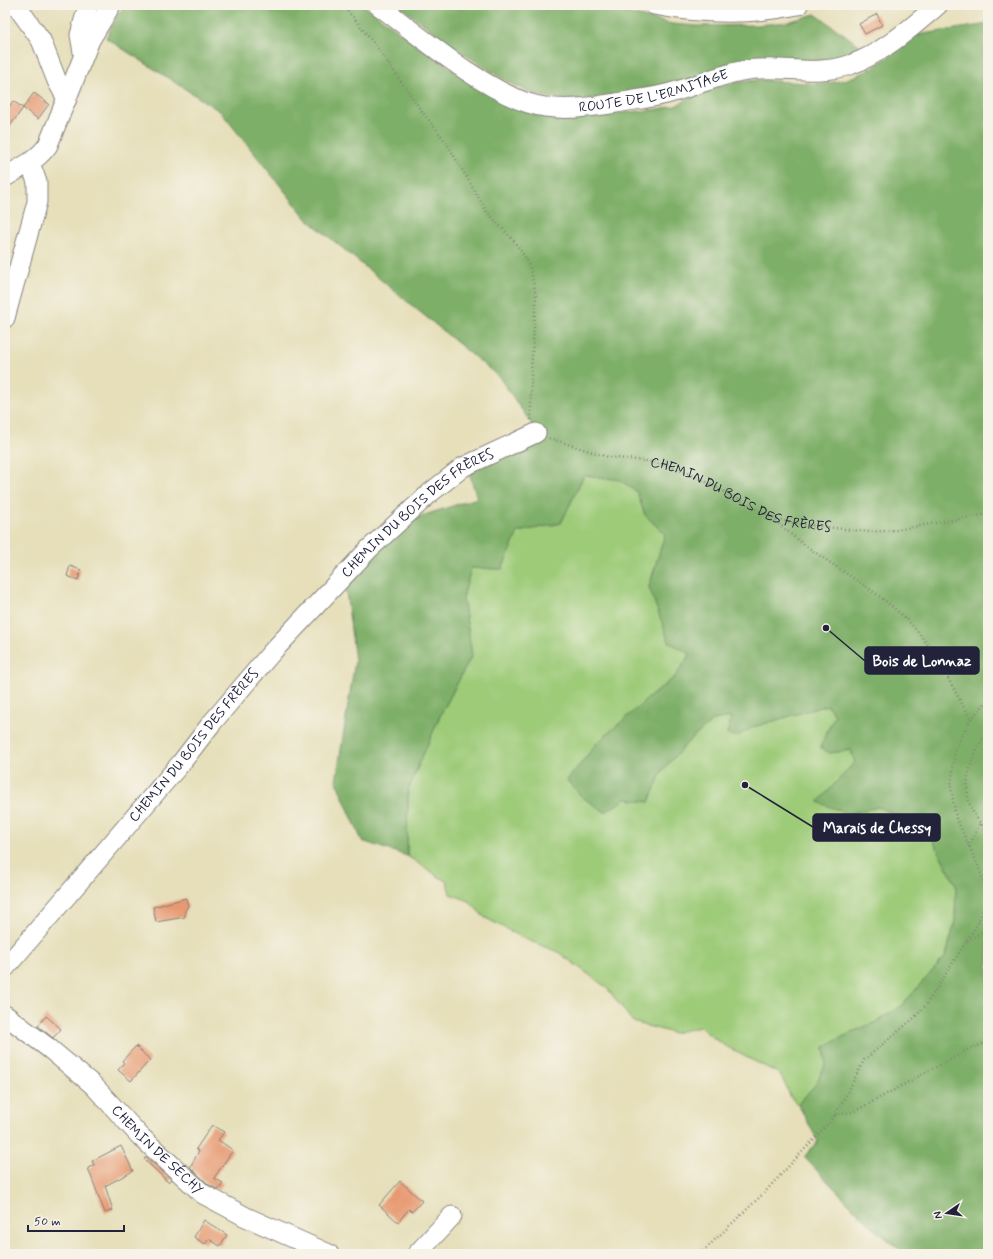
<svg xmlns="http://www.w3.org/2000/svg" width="993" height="1259" font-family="Mynerve,sans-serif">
	<rect width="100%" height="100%" fill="#f7f3e8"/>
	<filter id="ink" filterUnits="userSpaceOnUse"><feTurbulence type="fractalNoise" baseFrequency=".025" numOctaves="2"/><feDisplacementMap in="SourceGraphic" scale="8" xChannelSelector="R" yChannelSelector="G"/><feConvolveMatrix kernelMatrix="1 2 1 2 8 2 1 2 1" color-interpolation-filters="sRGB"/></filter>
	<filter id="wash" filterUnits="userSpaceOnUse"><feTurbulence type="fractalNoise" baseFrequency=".012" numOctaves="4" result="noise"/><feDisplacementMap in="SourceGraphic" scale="16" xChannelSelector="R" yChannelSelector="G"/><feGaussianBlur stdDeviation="0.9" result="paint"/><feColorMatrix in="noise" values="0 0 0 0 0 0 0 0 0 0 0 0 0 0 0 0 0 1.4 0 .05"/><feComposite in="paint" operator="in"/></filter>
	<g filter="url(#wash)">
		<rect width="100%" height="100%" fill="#e6dfba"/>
		<path fill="#9dcb78" stroke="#60765a" d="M584 475 620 480 637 492 645 515 665 534 649 587 690 654 675 677 652 695 586 756 582 764 567 781 604 811 626 799 649 802 662 771 687 743 713 720 732 717 737 736 753 727 827 705 835 715 820 747 830 753 851 750 855 762 819 802 848 814 878 807 926 827 956 885 955 921 946 956 902 1005 876 1022 852 1032 824 1047 826 1064 815 1085 798 1104C787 1098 787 1082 778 1073 751 1059 723 1048 700 1027L673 1033 633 1022 607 988 580 968 558 952 525 939 484 917 469 901 450 894 447 882 407 856 408 790 439 718 472 655 463 598 471 568 502 569 518 532 561 523Z"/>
		<path fill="#7eaf68" stroke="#506852" d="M125 5H363L444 64 497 98 535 115 569 117 653 110 675 106 700 93 730 83 758 80 822 84 845 80 867 71 890 56 916 35 988 24V1254H905L870 1225 804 1157 818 1141 798 1104 815 1085 826 1064 824 1047 852 1032 876 1022 902 1005 946 956 955 921 956 885 926 827 878 807 848 814 818 802 855 762 851 750 830 753 820 747 835 715 827 705 753 727 738 736 727 735 731 717 713 720 687 743 662 771 649 802 626 799 605 812 582 797 567 780 599 741 652 695 675 677 690 654 669 642 649 587 665 534 645 515 637 492 620 480 584 475 561 523 518 532 502 569 471 568 463 598 472 655 439 718 408 790 407 856 362 841 336 781 355 661 345 583 409 520 477 498 469 473 542 439 499 377 307 219 221 112 106 38 115 19Z
			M398 5H594L672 24 697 26 758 25 787 22 815 14 865 49 847 57C793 65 739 72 685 81 636 89 575 111 527 91 512 85 498 76 484 67 455 48 427 27 398 5Z"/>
		<g id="blocks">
			<path fill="#e79971" d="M877 14 882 25 865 34 859 24Z
				M34 93 49 104 38 119 23 108Z
				M13 101 23 108 5 133V112Z
				M70 566 81 570 78 580 67 576Z
				M186 898 188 906 185 911V917L156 922 153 907Z
				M46 1016 61 1029 53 1038 38 1026Z
				M136 1046 150 1060 131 1081 118 1070 124 1063 122 1061Z
				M212 1125 224 1132 218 1140 233 1150 214 1178 223 1183 219 1190 209 1185 190 1167 199 1151 196 1149Z
				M121 1146 133 1171 105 1186 113 1210 105 1213 88 1168 94 1165 92 1161Z
				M146 1157 171 1179 168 1182 144 1159Z
				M400 1181 422 1201 412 1212 409 1209 398 1222 379 1205Z
				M204 1220 227 1235 220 1246 209 1239 205 1244 194 1237Z"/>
		</g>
	</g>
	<g filter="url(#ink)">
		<use href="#blocks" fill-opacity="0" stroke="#84807a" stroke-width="1"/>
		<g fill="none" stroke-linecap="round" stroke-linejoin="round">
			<g stroke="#84807a" stroke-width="21">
				<g id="minor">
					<path d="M16 5 41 40 57 81 67 99"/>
					<path id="s2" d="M378 5C420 36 479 87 528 103 559 113 590 107 622 102 641 99 659 97 677 91 701 84 723 73 748 70 783 65 817 77 852 64 882 54 914 25 938 5"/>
					<path d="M654 5C700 14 751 15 798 5"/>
					<path d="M83 52 80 35 88 5"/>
					<path d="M5 177C21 167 37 161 48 145L90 40 111 5"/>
					<path d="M5 318 37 202V182L30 163"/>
					<path id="s3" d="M5 968 181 763 211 724 272 652 369 549 430 493 463 467 536 433"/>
					<path id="s4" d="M5 1015 50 1049 93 1085 140 1136 203 1194 246 1217 329 1254"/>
					<path d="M417 1254 452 1216"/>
				</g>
			</g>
			<g stroke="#84807a" stroke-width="2.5" stroke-dasharray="1 3" stroke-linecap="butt">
				<path d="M342 5 353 17 379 50 421 110 446 142 487 212 513 240 526 258 532 275 536 296 531 372V420"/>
				<path id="s1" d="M549 438 608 457 646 461 668 466 693 475 771 517 792 523 869 532 896 530 988 514"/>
				<path d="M773 518C812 557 864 579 904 617 934 645 950 685 971 719"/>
				<path d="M988 733C971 753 960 787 973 812 977 820 983 826 988 833"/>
				<path d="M969 847 980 823"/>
				<path d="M967 941 988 929"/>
				<path d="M835 1115 853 1112 861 1108 967 1050 982 1044H988"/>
				<path d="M700 1254 762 1195 828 1124 841 1105 864 1060 913 1019 926 1005 978 923 985 903 987 891 978 865 956 818 951 787 955 751 962 735 971 719 988 700"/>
			</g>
			<use href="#minor" stroke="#fff" stroke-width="19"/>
		</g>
	</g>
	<g text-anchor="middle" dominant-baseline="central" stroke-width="3.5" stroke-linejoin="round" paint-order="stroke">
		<g font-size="14" fill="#22223b" stroke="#f7f3e8">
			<text stroke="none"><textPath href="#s2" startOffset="308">ROUTE DE L'ERMITAGE</textPath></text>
			<text stroke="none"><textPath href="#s1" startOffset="202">CHEMIN DU BOIS DES FRÈRES</textPath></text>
			<text stroke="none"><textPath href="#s3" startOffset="616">CHEMIN DU BOIS DES FRÈRES</textPath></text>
			<text stroke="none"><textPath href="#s3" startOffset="292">CHEMIN DU BOIS DES FRÈRES</textPath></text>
			<text stroke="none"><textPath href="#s4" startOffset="204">CHEMIN DE SÉCHY</textPath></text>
		</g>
	</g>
	<path fill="none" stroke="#22223b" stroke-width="1.5" d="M826 628L865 661M745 785L813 827"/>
	<g fill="#22223b" stroke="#f7f3e8" stroke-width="1.5">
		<circle cx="826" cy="628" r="4"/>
		<circle cx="745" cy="785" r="4"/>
	</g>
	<g fill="#22223b" stroke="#22223b" stroke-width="1.5">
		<rect x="865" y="647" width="114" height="27" rx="4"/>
		<rect x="813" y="814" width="127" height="27" rx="4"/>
	</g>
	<g font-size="15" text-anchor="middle" font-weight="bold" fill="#fff">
		<text x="922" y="666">Bois de Lonnaz</text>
		<text x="877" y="833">Marais de Chessy</text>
	</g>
	<rect width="993" height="1259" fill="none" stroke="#f7f3e8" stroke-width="20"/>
	<g transform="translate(947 1213) rotate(257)" stroke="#f7f3e8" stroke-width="3" paint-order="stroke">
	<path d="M0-3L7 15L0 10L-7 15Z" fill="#22223b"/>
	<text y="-6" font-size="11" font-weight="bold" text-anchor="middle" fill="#22223b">N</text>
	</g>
	<path d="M28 1225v6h96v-6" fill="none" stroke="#22223b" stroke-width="2"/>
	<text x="34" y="1225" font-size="12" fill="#22223b" stroke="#f7f3e8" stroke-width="3" paint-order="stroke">50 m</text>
</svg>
